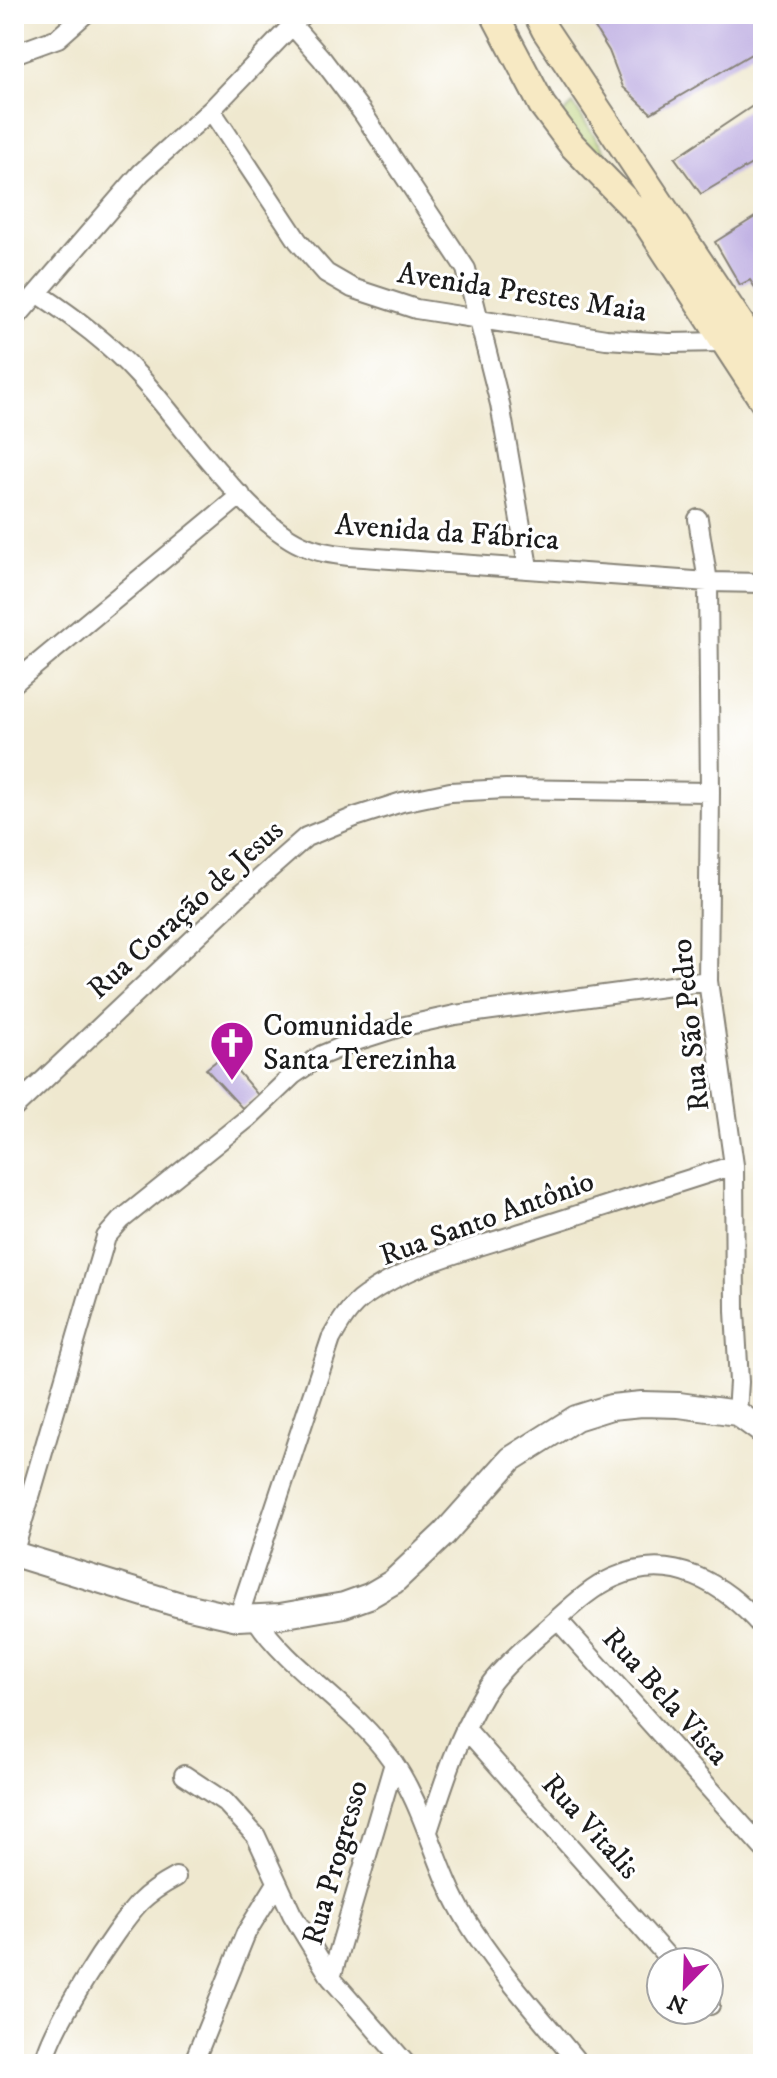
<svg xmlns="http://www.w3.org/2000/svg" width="777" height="2078" font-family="'IM FELL DW Pica',serif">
	<rect width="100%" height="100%" fill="#fff"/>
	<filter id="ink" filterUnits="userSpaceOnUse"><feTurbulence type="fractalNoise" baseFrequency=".0125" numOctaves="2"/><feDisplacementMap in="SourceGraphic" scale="16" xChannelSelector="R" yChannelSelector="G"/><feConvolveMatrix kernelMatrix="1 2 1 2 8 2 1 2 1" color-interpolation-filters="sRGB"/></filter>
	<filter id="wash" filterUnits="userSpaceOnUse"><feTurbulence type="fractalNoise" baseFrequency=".006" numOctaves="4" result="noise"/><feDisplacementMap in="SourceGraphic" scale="32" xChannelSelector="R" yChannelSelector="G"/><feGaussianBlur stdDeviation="1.8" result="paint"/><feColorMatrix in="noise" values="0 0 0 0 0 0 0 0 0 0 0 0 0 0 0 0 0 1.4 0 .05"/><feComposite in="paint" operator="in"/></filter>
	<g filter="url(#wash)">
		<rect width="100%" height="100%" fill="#efe8cf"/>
		<path fill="#b7cf73" stroke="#6a7648" stroke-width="2" d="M573 104 653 224 560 116Z"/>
		<g id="blocks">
			<path fill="#c2b4e4" d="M586 14H763V47L651 113 623 87 609 51Z
				M763 99V174L755 162 701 194 675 158Z
				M763 212V300L750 280 740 285 715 242Z
				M224 1055 258 1095 242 1108 206 1069Z"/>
		</g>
	</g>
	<g filter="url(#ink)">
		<use href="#blocks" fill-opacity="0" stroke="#868276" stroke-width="2"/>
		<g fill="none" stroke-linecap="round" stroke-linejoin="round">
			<g stroke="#868276" stroke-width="22">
				<path id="minor" d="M292 25 322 59 362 112 466 269 500 404 528 567
					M14 54 58 38 85 14
					M211 110 298 241 326 273 352 288 416 309 606 339 669 343 723 342
					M39 294C75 318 109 343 138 375 181 421 246 520 302 545 317 552 333 554 349 556L708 582 763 583
					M14 320 141 173 211 110 303 14
					M698 519 708 582 710 792 708 981 734 1165 735 1311 739 1382 737 1413
					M14 683 241 495
					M14 1108 240 895 306 837 355 817 402 802 450 792 506 789 710 792
					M14 1551 106 1237 121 1220 248 1118 293 1075 322 1055 356 1041 400 1027 455 1015 708 981
					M238 1618 331 1339C340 1323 349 1307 365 1296 410 1264 471 1249 524 1232 594 1210 664 1187 734 1165
					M256 1619C290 1671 353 1705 391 1759 426 1808 435 1868 466 1919 497 1970 542 2018 579 2064
					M557 1619 763 1848
					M465 1728 672 1962
					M184 1775 225 1802 256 1836 292 1914 331 1978 406 2064
					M428 1831C443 1785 458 1737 483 1695 498 1670 524 1649 546 1629 567 1611 588 1589 613 1578 672 1551 725 1584 763 1628
					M331 1978 394 1763
					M709 2003 710 2005
					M44 2064C49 2030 115 1928 140 1902 150 1892 163 1884 176 1877
					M193 2064 246 1933 277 1883"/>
			</g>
			<g stroke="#868276" stroke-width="28">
				<path id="tertiary" d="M14 1554 177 1604 238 1618 280 1616 344 1605 369 1596 393 1582 444 1534 511 1459 576 1418 611 1407 642 1404 679 1405 737 1413 763 1432"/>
			</g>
			<g stroke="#868276" stroke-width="30">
				<path id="secondary" d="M494 14 542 105 572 145 644 219 763 401
					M537 14 545 30 763 357"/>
			</g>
			<use href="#minor" stroke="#fff" stroke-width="18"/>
			<use href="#tertiary" stroke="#fff" stroke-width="24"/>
			<use href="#secondary" stroke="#f7e9c3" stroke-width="26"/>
		</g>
	</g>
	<defs>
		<g id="church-pin" transform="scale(2.3)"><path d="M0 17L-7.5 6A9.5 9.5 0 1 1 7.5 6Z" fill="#b5179e" stroke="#fff"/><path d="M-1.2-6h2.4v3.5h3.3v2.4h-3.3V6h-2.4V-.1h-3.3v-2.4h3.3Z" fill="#fff"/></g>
	</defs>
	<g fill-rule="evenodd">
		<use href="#church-pin" x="232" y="1043"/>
	</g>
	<g text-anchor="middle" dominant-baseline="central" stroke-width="6" stroke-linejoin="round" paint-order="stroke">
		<g font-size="30" fill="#1c1c1c" stroke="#fff">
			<text transform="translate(522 293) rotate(9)">Avenida Prestes Maia</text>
			<text transform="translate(447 533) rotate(4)">Avenida da Fábrica</text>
			<text transform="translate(186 910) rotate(-42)">Rua Coração de Jesus</text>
			<text transform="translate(691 1025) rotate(-96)">Rua São Pedro</text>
			<text transform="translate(487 1219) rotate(-20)">Rua Santo Antônio</text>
			<text transform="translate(665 1697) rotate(48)">Rua Bela Vista</text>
			<text transform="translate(590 1827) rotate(48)">Rua Vitalis</text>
			<text transform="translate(336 1863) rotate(-74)">Rua Progresso</text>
		</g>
		<g font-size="30" fill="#1c1c1c" stroke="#fff" text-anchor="start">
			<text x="263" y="1026">Comunidade<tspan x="263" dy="34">Santa Terezinha</tspan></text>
		</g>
	</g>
	<rect width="777" height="2078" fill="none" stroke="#fff" stroke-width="48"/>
	<g transform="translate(685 1986) rotate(203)"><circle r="38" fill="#ffffff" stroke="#a4a4a4" stroke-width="2"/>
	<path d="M0-6L14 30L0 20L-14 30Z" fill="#b5179e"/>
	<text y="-12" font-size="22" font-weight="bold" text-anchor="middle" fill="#1c1c1c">N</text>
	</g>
</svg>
